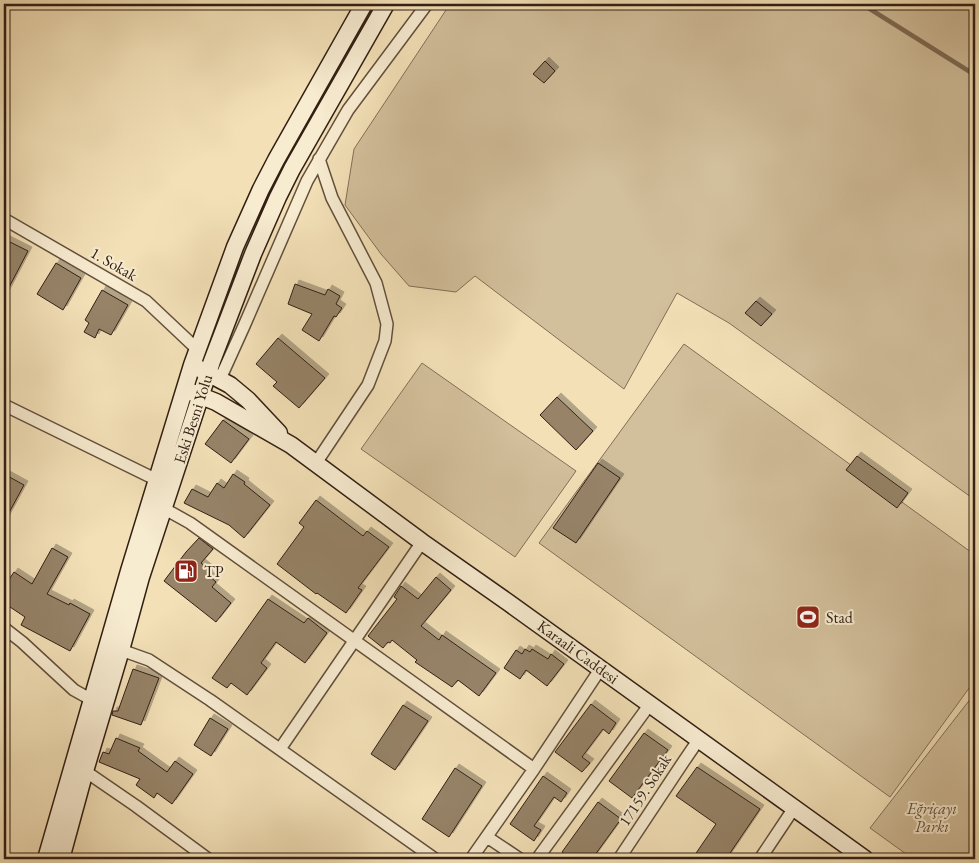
<svg xmlns="http://www.w3.org/2000/svg" width="979" height="863" font-family="'EB Garamond',serif">
	<defs>
		<filter id="shadow"><feDropShadow dx="4" dy="-4" stdDeviation="0" flood-color="#0004"/></filter>
	</defs>
	<rect width="100%" height="100%" fill="#f3e0b7"/>
	<filter id="stains"><feTurbulence type="fractalNoise" baseFrequency=".004" numOctaves="4"/><feColorMatrix values="0 0 0 0 .2 0 0 0 0 .09 0 0 0 0 .02 0 0 0 .5 -.17"/></filter>
	<radialGradient id="worn" r=".72"><stop offset=".6" stop-color="#630" stop-opacity="0"/><stop offset="1" stop-color="#630" stop-opacity=".3"/></radialGradient>
	<path fill="#d2bf9b" stroke="#826f57" d="M450 4H975V500L729 323 677 293 624 389 475 276 456 292 409 286 381 254 345 205 354 149Z
		M684 344 975 555V680L890 797 539 543Z
		M422 363 576 471 515 557 361 449Z
		M975 693V859H913L870 828Z"/>
	<g fill="none" stroke-linecap="round" stroke-linejoin="round">
		<path stroke="#7e6b54" stroke-width="4.5" d="M862 4 975 75"/>
	</g>
	<path fill="#968368" stroke="#321f13" filter="url(#shadow)" d="M545 61 555 71 544 83 533 74Z
		M4 239 28 251 4 297Z
		M56 263 81 278 63 310 37 294Z
		M295 284 325 295 328 289 340 296 336 304 342 308 336 317 334 316 319 341 302 330 312 314 288 304Z
		M102 290 128 305 111 335 99 329 95 338 84 332 89 323 85 320Z
		M756 301 772 314 761 326 745 313Z
		M278 338 325 378 299 408 273 386 277 382 256 364Z
		M557 397 593 431 576 450 540 415Z
		M223 420 249 439 231 463 205 444Z
		M857 456 908 493 897 508 846 470Z
		M598 463 620 478 576 543 553 528Z
		M4 474 24 485 4 522Z
		M233 474 245 482 244 484 270 505 244 538 229 525 184 503 192 489 208 497 217 483 224 488Z
		M316 500 363 536 367 531 389 547 358 588 362 590 346 613 317 593 316 594 277 564 304 527 299 523Z
		M199 538 213 549 201 563 211 571 208 575 216 582 212 587 231 603 216 622 164 581 186 552Z
		M52 548 68 557 47 594 69 605 70 603 90 614 70 651 21 625 25 617 4 603V587L14 572 32 584Z
		M436 577 451 590 421 626 439 640 442 635 496 673 479 696 458 680 452 687 415 662 417 660 392 640 390 643 388 642 383 648 368 636 397 599 394 597 401 586 418 599Z
		M268 599 304 623 308 618 327 633 305 663 276 642 261 663 267 668 247 695 231 683 227 688 212 678Z
		M525 649 530 652 532 649 548 659 551 654 564 664 547 686 526 670 520 679 504 668 516 650 522 654Z
		M133 669 159 678 141 725 112 715 113 711H118Z
		M591 704 616 723 609 734 603 729 582 757 590 763 582 772 555 752Z
		M403 705 428 721 395 770 371 754Z
		M210 718 228 729 211 756 194 745Z
		M644 733 668 750 632 798 609 781Z
		M116 738 140 748 138 751 167 772 175 761 193 774 172 804 157 793 154 798 136 785 140 779 99 762 103 752 109 754Z
		M697 767 760 809 726 859H692L716 824 676 796Z
		M455 768 482 786 449 837 422 819Z
		M543 776 567 793 561 802 554 797 534 826 541 830 534 841 510 824Z
		M598 802 621 819 592 859H572L562 852Z"/>
	<g fill="none" stroke-linecap="round" stroke-linejoin="round">
		<g stroke="#624f3c" stroke-width="14">
			<path id="minor" d="M4 219 146 301 198 350
				M220 379 244 326 307 181 348 110 427 4
				M4 405 157 480
				M316 463 368 385 385 341 387 324 376 283 332 198 319 159
				M163 508 190 523 534 769
				M4 628 22 642 74 690 92 700
				M121 650 149 660 210 700 435 859
				M280 749 422 542
				M85 771 136 806 208 859
				M487 837 520 859
				M471 859 534 769 601 668
				M537 859 650 704
				M619 859 684 761 699 739
				M760 859 794 808"/>
		</g>
		<g stroke="#321f13" stroke-width="19">
			<path id="secondary" d="M200 369 230 385 248 400 279 433
				M191 392 216 402 291 445 422 542 509 603 865 859
				M46 859 129 571 192 365 235 247 261 189 276 160 364 4
				M61 859 85 771 121 650 141 577 212 361 253 254 278 197 292 169 386 4"/>
		</g>
		<use href="#minor" stroke="#f7ebd0" stroke-width="11"/>
		<use href="#secondary" stroke="#f7ebd0" stroke-width="16"/>
	</g>
	<defs>
		<g id="fuel-square" transform="scale(1.25)"><rect x="-9" y="-9" width="18" height="18" rx="4" fill="#8f2418" stroke="#f7ebd0"/><path d="M-5.5-6h7V0h2V4h1.3V-2.5L3-4.5l.8-.8L6-3V5H2.5V1h-1V6h-7ZM-4.2-4.7v3.2H.2V-4.7Z" fill="#fff"/></g>
		<g id="stadium-square" transform="scale(1.25)"><rect x="-9" y="-9" width="18" height="18" rx="4" fill="#8f2418" stroke="#f7ebd0"/><path d="M0-5a6.5 5 0 1 0 0 10a6.5 5 0 1 0 0-10ZM-3.5-1.8h7v3.6h-7Z" fill="#fff"/></g>
	</defs>
	<g fill-rule="evenodd">
		<use href="#fuel-square" x="186" y="571"/>
		<use href="#stadium-square" x="808" y="617"/>
	</g>
	<g text-anchor="middle" dominant-baseline="central" stroke-width="4" stroke-linejoin="round" paint-order="stroke">
		<g font-size="16" fill="#321f13" stroke="#f7ebd0">
			<text transform="translate(114 264) rotate(30)">1. Sokak</text>
			<text transform="translate(193 419) rotate(-72)">Eski Besni Yolu</text>
			<text transform="translate(578 652) rotate(36)">Karaali Caddesi</text>
			<text transform="translate(645 790) rotate(-57)">17159. Sokak</text>
		</g>
		<g font-size="16" fill="#321f13" stroke="#f7ebd0" text-anchor="start">
			<text x="204" y="571">TP</text>
			<text x="826" y="617">Stad</text>
		</g>
		<g font-size="16" font-style="italic" fill="#624f3c" stroke="#f7ebd0">
			<text x="932" y="808">Eğriçayı<tspan x="932" dy="18">Parkı</tspan></text>
		</g>
	</g>
	<rect width="979" height="863" fill="none" stroke="#f3e0b7" stroke-width="20"/>
	<rect x="5" y="5" width="969" height="853" fill="none" stroke="#321f13" stroke-width="2.5"/>
	<rect x="10" y="10" width="959" height="843" fill="none" stroke="#321f13"/>
	<rect width="100%" height="100%" filter="url(#stains)"/>
	<rect width="100%" height="100%" fill="url(#worn)"/>
</svg>
